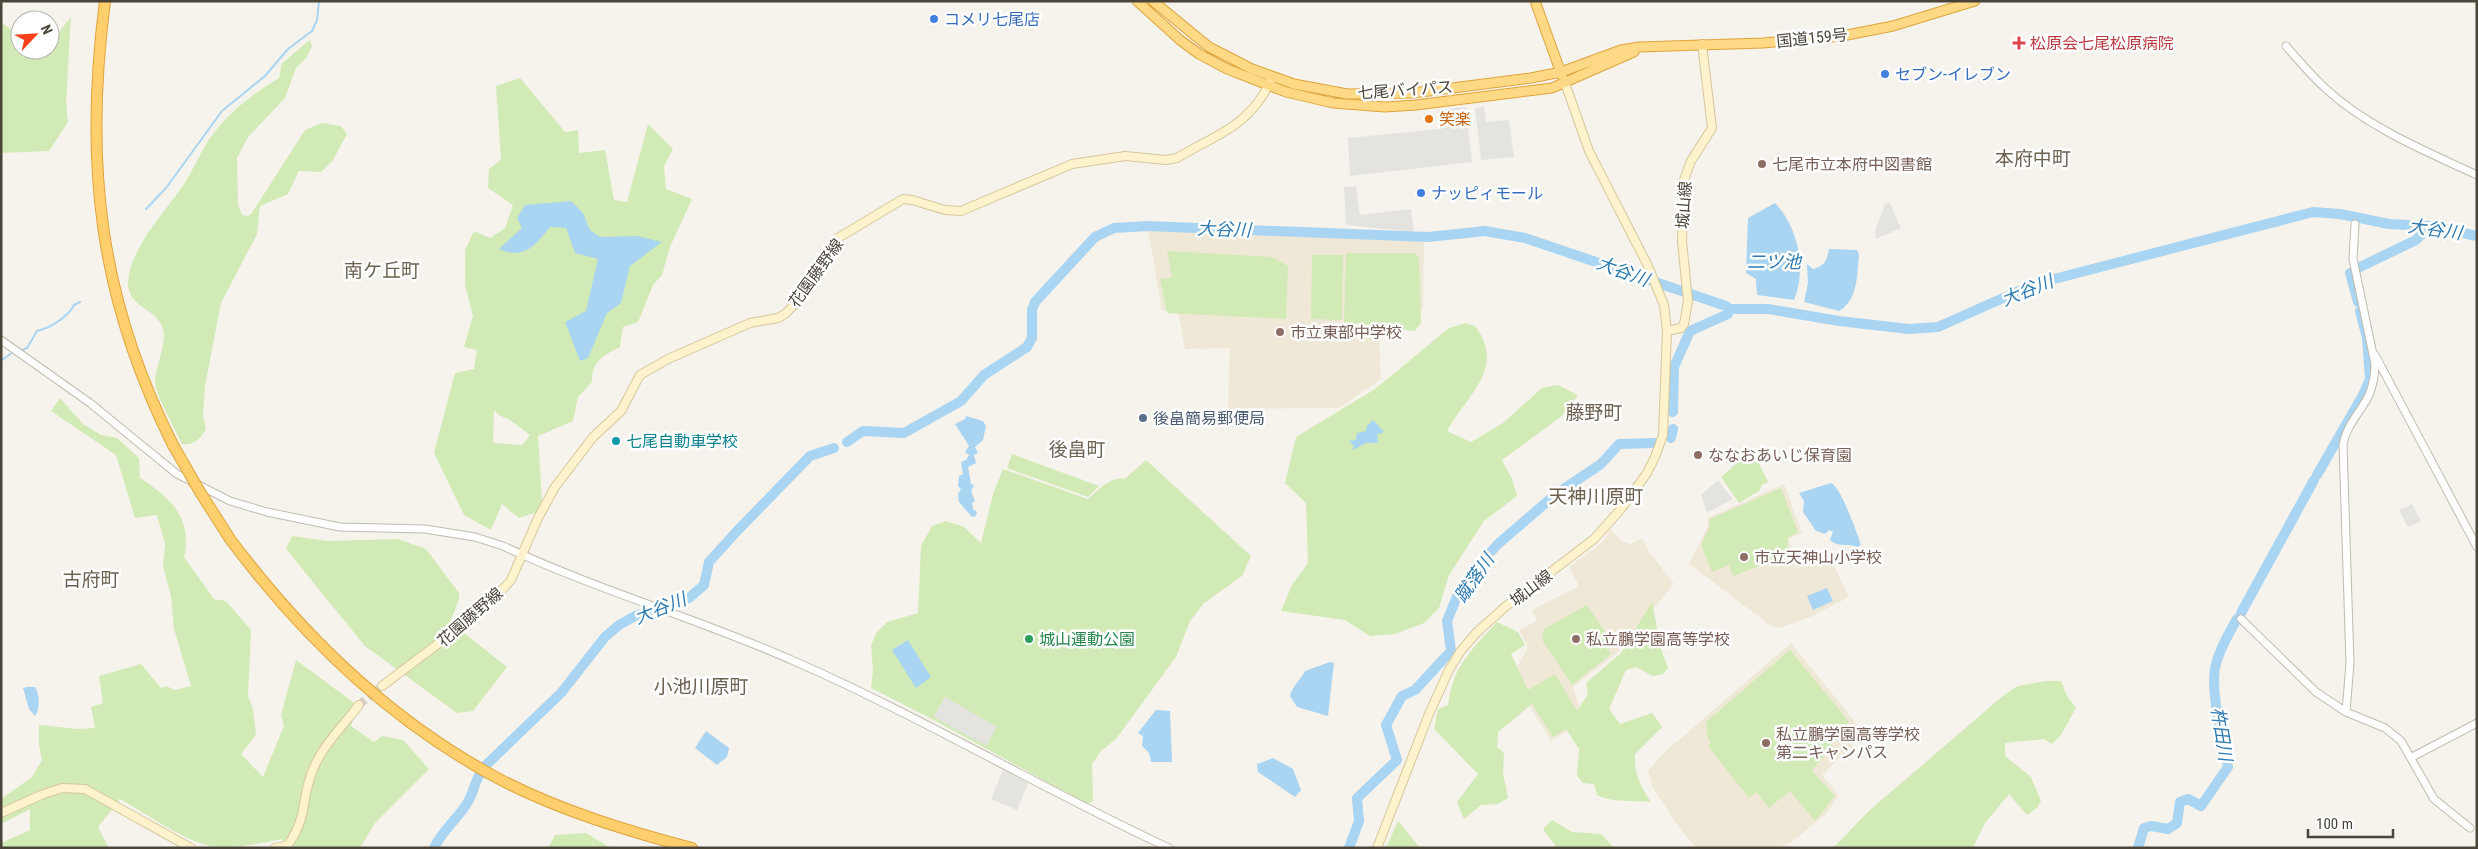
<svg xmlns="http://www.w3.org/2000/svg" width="2478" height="849" font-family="'Roboto Condensed','Noto Sans JP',sans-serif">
	<rect width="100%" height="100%" fill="#f6f3ec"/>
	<path fill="#efe8d6" d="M1148 228 1297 236 1424 237 1423 307 1418 316 1378 314 1381 379 1339 408 1228 409 1230 348 1185 349 1178 311H1162Z
		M1784 484 1802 533 1788 539 1799 563 1827 551 1849 597 1810 617 1779 628 1771 626 1689 564 1708 526V518Z
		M1610 529 1621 541 1631 544 1642 538 1648 550 1674 584 1616 654 1573 687 1584 721 1551 741 1522 694 1514 674 1528 647 1519 630 1537 621 1532 610 1579 586 1569 567 1604 541Z
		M1791 643 1865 734 1822 775 1839 795 1826 814 1793 841 1778 848H1696L1678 826 1652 786 1648 771 1665 752Z"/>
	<path fill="#d2eab5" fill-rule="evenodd" d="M71 17 66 102 68 122 49 151 1 153V22L20 36V50H50V43Z
		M310 40 312 46 306 58 296 68 285 98 248 137 237 158 238 204 242 215 248 216 252 213 305 130 322 123 341 126 347 134 333 160 321 172 299 171 288 194 260 206 257 234 221 303 205 386 203 416 206 429C200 440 194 445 182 444 176 431 154 392 155 381 156 367 167 341 163 329 157 308 128 308 128 283 129 249 166 211 184 184 195 168 201 149 213 134 230 111 254 93 279 78L282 63Z
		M520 78 565 132 578 130 579 153 605 150 614 200 627 202 648 124 673 149 664 166 666 189 692 199 670 247 662 275 653 285 638 322 623 327 620 347C604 355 591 362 592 382L578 397 573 421 538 436 542 500 538 512 519 518 502 504 491 530 464 515 434 453 455 373 474 369 477 350 464 347 473 316 465 285V250L474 231 490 238 505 228 513 205 488 188 489 169 501 160 496 86ZM494 410 499 415 510 420 530 435 522 445 493 443Z
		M1167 251 1272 257 1288 266 1286 319 1167 313 1160 279 1172 278Z
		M1346 253H1415L1419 258 1421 323 1415 331 1344 322Z
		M1312 255H1343L1342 320 1311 319Z
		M1466 323 1475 326C1507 368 1466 396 1447 431L1471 442 1503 423 1542 388 1558 385 1578 395 1562 416 1502 460 1512 479 1517 496 1484 521 1449 575 1439 608 1424 623 1395 634 1370 636 1345 620 1281 611 1292 585 1308 563 1306 503 1285 483 1296 437 1375 389 1449 328Z
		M60 398 83 424 101 435 117 438 139 458 140 478C170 497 193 518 184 557L214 599 226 601 251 630 248 696 253 709 256 735 241 754 263 777 284 726 281 715 296 660 357 705 351 726 374 742 382 736 403 740 429 769 375 823 360 848H287L282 839C261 843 235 849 213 847 180 839 149 815 120 799L98 827 109 848H1V843L30 830V809L1 824V799L32 777 42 760 39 746V725L78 729 95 728 91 707 103 703 99 676 141 664 161 688 166 686 175 690 191 686 174 629 171 596 163 566 165 544 157 515 135 518 116 455 51 411Z
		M1752 450 1768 482 1762 485 1759 491 1739 503 1721 477Z
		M1012 454 1099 486 1088 497 1007 468Z
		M1146 460 1251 556 1242 576 1204 603 1190 621 1176 657 1116 739 1101 751 1092 764 1093 801 1087 804 932 719 871 688 873 670 871 645 877 632 887 622 918 613 921 546 932 526 946 521 964 527 981 543 993 494 1003 469 1088 499C1098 490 1111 476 1125 479Z
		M1781 488 1798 532 1788 538 1787 555 1733 576 1729 565 1712 572 1701 545 1709 528 1710 519Z
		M292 536 328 541 398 539 426 549 459 593V599L450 622 507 667 473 711 457 713 365 646 286 549Z
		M1652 602 1661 649 1668 668 1663 674 1653 676 1636 667 1626 670 1609 709 1620 724 1652 713 1662 727 1635 754C1634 773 1640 786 1651 802 1633 800 1612 803 1597 795L1594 784 1583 783 1577 776 1579 749 1566 729 1553 737 1532 704 1498 732 1497 747 1504 753 1503 773 1508 798 1498 804 1481 805 1464 819 1457 802 1478 774 1434 729 1438 709 1448 705C1453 665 1471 651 1497 622L1518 632 1525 645 1511 654 1528 690 1555 674 1577 711 1588 694 1586 683 1621 653Z
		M1587 605 1608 636 1605 645 1611 654 1572 685 1542 640 1544 629Z
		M1790 650 1849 722 1812 771 1835 796 1815 821 1790 791 1769 808 1756 792 1749 798 1708 746 1711 743 1708 738 1706 722Z
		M2047 681H2061L2067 696 2076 708 2061 735 2052 744 2044 739 2005 743V756L2031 777 2041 801 2037 808 2027 815 2009 794 1985 823 1973 848H1833L1870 810 2004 695 2018 686Z
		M1552 820 1572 832 1601 834 1614 848H1557L1543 829Z
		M1398 821 1420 848H1386Z
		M586 833 611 848H548L555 835Z"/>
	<path fill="#e5e3e0" d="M1466 107 1472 162 1350 176 1348 138 1440 129 1438 110Z
		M1484 107 1486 122 1509 120 1514 157 1481 160 1475 108Z
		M1356 186 1360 215 1411 209 1414 232 1346 225 1344 187Z
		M1890 203 1901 228 1876 239 1875 231 1885 204Z
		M1718 480 1733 499 1707 513 1701 495Z
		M2412 504 2421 521 2408 527 2399 510Z
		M945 697 997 727 986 746 934 717Z
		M1003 770 1028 783 1017 810 991 799Z"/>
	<path fill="#a9d4f2" d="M571 201 583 213 590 230 600 237 637 236 662 242 630 266 621 303 607 313 588 358 580 361 565 322 586 311 598 259 575 253 566 228 550 227C535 246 524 260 499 249L522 228 517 218 525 205Z
		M1775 203C1798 227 1807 269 1794 300L1757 295 1756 279 1746 273 1748 218Z
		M1829 249 1857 250 1859 255C1857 275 1858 300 1839 311L1804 302 1808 283 1807 264 1813 269C1825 266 1827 260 1829 249Z
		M966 416 983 421 986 426 983 440 975 447 978 453 974 455 976 463 968 467 971 484 974 485 971 491 975 501 972 503 973 509 977 512 976 516 972 517 959 502 958 494 961 489 958 486 959 476 963 474 961 462 966 460 969 455 965 452 969 446 955 424 965 419Z
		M1373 420 1384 432 1377 435 1378 443H1366L1353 450V445L1349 441 1356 440 1357 433 1366 431 1367 426Z
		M1831 483C1841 487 1857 533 1861 545L1858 547C1847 543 1839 548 1830 540L1833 532 1829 530 1825 534 1816 531 1803 512 1804 501 1799 493Z
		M1827 588 1833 601 1813 610 1807 596Z
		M908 640 931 677 916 688 892 650Z
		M1330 662 1334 663 1328 716 1297 707 1290 696C1292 686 1300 681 1305 671Z
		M27 687H35C40 695 40 709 35 716L29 709 23 688Z
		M1156 710 1170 711 1172 762H1151L1149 753 1142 746 1143 736 1138 733Z
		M706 731 729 748 727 757 717 765 695 748Z
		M1273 758 1293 769 1301 790 1295 797 1258 772 1257 764Z"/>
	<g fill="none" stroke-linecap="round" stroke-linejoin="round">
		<path stroke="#a9d4f2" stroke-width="2" d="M146 209 166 188 222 111 265 76 288 49 312 31 317 20 319 1
			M23 350 27 348 37 331C50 328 68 317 74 305L80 302
			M1 361 13 352"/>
		<path stroke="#a9d4f2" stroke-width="10" d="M2358 268 2416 240 2429 226
			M2350 273 2358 302
			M1673 412 1674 367 1690 331 1728 314 1729 309
			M1671 438 1673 429
			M847 442 863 431 904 433 961 401 984 375 1027 347 1032 338V310L1035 302 1095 237 1114 228 1147 226 1428 237 1485 231 1525 238 1726 306 1729 309H1768L1839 321 1909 329 1938 327 2021 290 2054 279 2313 212 2340 214 2389 224 2429 226 2477 236
			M2317 475 2363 395 2370 379 2367 338 2360 311
			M2241 613 2314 480
			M434 848C443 829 460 817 469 800 476 786 474 780 486 765L561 693 605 637 619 625 635 616 689 598 704 585 709 562 737 531 810 456 834 448
			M1349 848 1359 821 1357 798 1397 760 1386 725 1402 696 1415 690 1451 651 1447 621 1458 594 1477 567 1498 544 1556 494 1601 464 1619 444 1655 443
			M2138 848 2144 828 2151 826 2168 829 2177 823 2180 802 2188 799 2201 806 2228 767C2223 740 2209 690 2216 664 2220 648 2229 633 2237 619"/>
		<path stroke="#d4d0c8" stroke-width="8" stroke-dasharray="8 4" stroke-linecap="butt" d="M359 705 382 686"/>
		<g stroke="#c2bbae" stroke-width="9">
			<path id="tertiary" d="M2286 46C2298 60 2311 75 2325 88 2367 127 2425 151 2477 175
				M1 340 90 403 177 474 230 501 267 512 340 527 425 529 475 537 503 546C597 590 699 619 794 661 922 717 1042 789 1169 848
				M2375 355 2477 547
				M2241 619 2316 692 2346 712 2385 728 2401 741 2434 799 2470 828
				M2346 712 2350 663 2343 445C2346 425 2361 412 2369 395 2373 385 2375 375 2375 364L2353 259 2355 224
				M2412 757 2477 723"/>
		</g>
		<g stroke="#d6c79b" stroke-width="10">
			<path id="secondary" d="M1667 331 1681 328 1684 324 1688 301 1682 241 1684 180 1691 161 1712 128 1702 44
				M382 686 467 622 493 600 511 580 538 518 555 487 593 437 621 411 640 375 668 359 750 323 778 318 785 314 795 304 838 238 903 199 912 200 945 210 961 211 1072 164 1125 156 1166 160 1177 158C1215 135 1250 126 1270 82
				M1 813 41 795 62 788 85 789 191 848
				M275 848 288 845C308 816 301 800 312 772 321 747 343 726 359 705
				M1377 848 1429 714 1449 670 1460 652 1476 633 1505 607 1594 539 1621 509 1647 473 1655 457 1663 435 1667 331 1664 305 1648 266 1589 151 1565 83"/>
		</g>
		<g stroke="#e0a43c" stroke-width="11">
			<path id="trunk" d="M1137 1 1180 40 1199 54 1227 69 1286 92 1333 103 1385 107 1416 105 1552 88 1634 52
				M1153 1 1209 47 1252 69 1294 84 1347 94 1413 93 1531 78 1561 72 1621 50 1639 47 1763 43 1842 36 1893 26 1975 1
				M1535 1 1562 76"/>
		</g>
		<g stroke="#e0a43c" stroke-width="12">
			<path id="motorway" d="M105 1C84 163 99 298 173 445
				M230 539C304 638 392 723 503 781 562 811 627 831 692 848"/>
		</g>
		<use href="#tertiary" stroke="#fff" stroke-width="7"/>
		<use href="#secondary" stroke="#fff3cd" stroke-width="8"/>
		<use href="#trunk" stroke="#ffd985" stroke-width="9"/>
		<use href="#motorway" stroke="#ffcf6e" stroke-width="10"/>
		<g stroke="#e0a43c" stroke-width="12" stroke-linecap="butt">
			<path id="motorway-bridge" d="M173 445 200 492 230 539"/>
		</g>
		<use href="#motorway-bridge" stroke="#ffcf6e" stroke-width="10"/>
	</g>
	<g fill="#3f7fe0" stroke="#fff" stroke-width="2">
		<circle cx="934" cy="19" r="5"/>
		<circle cx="1885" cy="74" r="5"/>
		<circle cx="1421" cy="193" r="5"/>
	</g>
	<path fill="#e0444e" stroke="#fff" stroke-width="2" d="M2016.5 35.5h5v5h5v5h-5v5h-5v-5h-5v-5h5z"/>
	<circle fill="#e8710a" stroke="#fff" stroke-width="2" cx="1429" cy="119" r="5"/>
	<g fill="#8d6e63" stroke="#fff" stroke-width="2">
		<circle cx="1762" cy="164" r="5"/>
		<circle cx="1280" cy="332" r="5"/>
		<circle cx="1698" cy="455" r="5"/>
		<circle cx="1744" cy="557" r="5"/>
		<circle cx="1576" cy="639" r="5"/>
		<circle cx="1766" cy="743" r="5"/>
	</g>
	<circle fill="#5c6f8a" stroke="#fff" stroke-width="2" cx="1143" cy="418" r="5"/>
	<circle fill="#0f9aa8" stroke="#fff" stroke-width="2" cx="616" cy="441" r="5"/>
	<circle fill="#2e9e5b" stroke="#fff" stroke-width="2" cx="1029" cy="639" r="5"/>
	<g text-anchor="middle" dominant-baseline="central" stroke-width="5" stroke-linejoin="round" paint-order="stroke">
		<g font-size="16" fill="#366cbe" stroke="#fff" text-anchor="start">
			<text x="944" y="19">コメリ七尾店</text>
			<text x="1895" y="74">セブン-イレブン</text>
			<text x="1431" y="193">ナッピィモール</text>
		</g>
		<g font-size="16" fill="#4b4439" stroke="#fff">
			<text transform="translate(1812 38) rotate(-6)">国道159号</text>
			<text transform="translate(1405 90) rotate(-4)">七尾バイパス</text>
			<text transform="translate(1684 205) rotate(-86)">城山線</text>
			<text transform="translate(816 273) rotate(-54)">花園藤野線</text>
			<text transform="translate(1531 588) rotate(-37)">城山線</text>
			<text transform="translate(470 617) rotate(-41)">花園藤野線</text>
		</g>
		<g font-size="16" fill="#be3a42" stroke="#fff" text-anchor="start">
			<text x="2030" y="43">松原会七尾松原病院</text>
		</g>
		<g font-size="16" fill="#c56008" stroke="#fff" text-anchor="start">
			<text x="1439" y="119">笑楽</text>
		</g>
		<g font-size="16" fill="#785e54" stroke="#fff" text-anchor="start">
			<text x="1772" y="164">七尾市立本府中図書館</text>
			<text x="1290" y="332">市立東部中学校</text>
			<text x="1708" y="455">ななおあいじ保育園</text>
			<text x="1754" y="557">市立天神山小学校</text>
			<text x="1586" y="639">私立鵬学園高等学校</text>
			<text x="1776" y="734">私立鵬学園高等学校<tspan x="1776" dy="18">第二キャンパス</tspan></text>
		</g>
		<g font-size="16" fill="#4e5e75" stroke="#fff" text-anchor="start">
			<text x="1153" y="418">後畠簡易郵便局</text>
		</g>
		<g font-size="16" fill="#0d838f" stroke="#fff" text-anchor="start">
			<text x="626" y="441">七尾自動車学校</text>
		</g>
		<g font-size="16" fill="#27864d" stroke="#fff" text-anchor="start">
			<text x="1039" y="639">城山運動公園</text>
		</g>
		<g font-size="18" font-style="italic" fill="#2e7ab2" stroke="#fff">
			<text transform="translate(1224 229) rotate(2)">大谷川</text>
			<text transform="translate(2435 229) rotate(8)">大谷川</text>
			<text x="1774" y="261">二ツ池</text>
			<text transform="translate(1623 271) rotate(20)">大谷川</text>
			<text transform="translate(2027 290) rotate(-22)">大谷川</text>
			<text transform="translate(1474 578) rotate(-55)">蹴落川</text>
			<text transform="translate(660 608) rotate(-22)">大谷川</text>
			<text transform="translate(2222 734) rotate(81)">杵田川</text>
		</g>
		<g font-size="19" fill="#6e6250" stroke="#fff">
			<text x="2033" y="158">本府中町</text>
			<text x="382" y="270">南ケ丘町</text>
			<text x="1594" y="412">藤野町</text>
			<text x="1077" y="449">後畠町</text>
			<text x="1596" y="496">天神川原町</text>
			<text x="91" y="579">古府町</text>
			<text x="701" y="686">小池川原町</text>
		</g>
	</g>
	<rect width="2478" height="849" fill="none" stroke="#4b4439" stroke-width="5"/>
	<g transform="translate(35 35) rotate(65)"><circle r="24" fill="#ffffff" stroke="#b7b4b0"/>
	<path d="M0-4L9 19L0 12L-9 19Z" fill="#fc3f1d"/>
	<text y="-8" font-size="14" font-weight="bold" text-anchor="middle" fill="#4b4439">N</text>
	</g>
	<path d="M2308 829v8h85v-8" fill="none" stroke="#4b4439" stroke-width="2.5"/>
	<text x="2316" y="829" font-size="15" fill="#4b4439" stroke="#ffffff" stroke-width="4" paint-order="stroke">100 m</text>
</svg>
